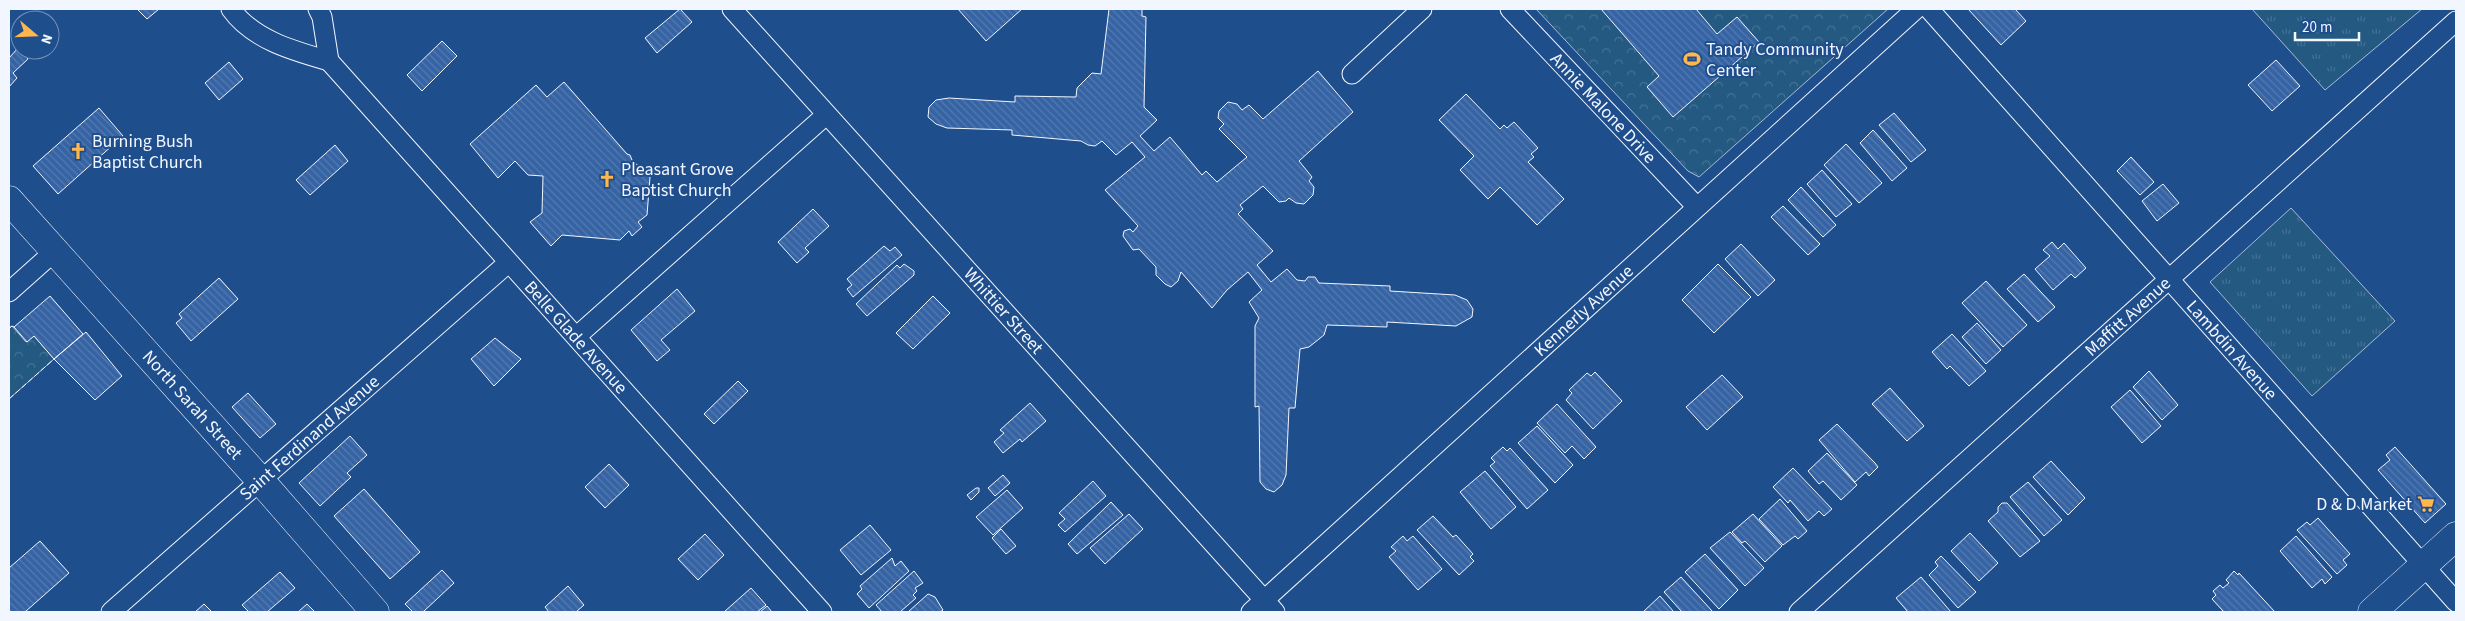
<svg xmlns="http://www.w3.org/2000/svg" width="2465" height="621" font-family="'Source Sans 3',sans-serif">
	<defs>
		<pattern id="grass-tufts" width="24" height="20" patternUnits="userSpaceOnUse" patternTransform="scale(1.25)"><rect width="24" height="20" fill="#245a82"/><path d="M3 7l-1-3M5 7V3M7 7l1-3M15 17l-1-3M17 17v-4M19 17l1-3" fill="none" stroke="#447295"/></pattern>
		<pattern id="park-crowns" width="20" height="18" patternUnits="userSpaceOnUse" patternTransform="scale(1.25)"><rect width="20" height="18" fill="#245a82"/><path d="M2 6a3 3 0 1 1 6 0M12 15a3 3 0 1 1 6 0" fill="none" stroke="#447295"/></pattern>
		<pattern id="building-back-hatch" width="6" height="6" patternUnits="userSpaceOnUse" patternTransform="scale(1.25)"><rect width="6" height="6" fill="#3563a3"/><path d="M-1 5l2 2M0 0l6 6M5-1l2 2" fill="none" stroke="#537ab1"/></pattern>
	</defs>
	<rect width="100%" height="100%" fill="#1f4e8c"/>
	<path fill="url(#grass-tufts)" stroke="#a8bbd7" d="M2252 9H2422L2325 90Z
		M2291 208 2395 321 2312 396 2210 282Z"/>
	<path fill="url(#park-crowns)" stroke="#a8bbd7" d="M1536 9H1888L1699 177 1688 171Z
		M12 326 26 342 34 336 54 359 9 399V329Z"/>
	<path fill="url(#building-back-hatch)" stroke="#f2f6ff" d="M137 9H159L147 19Z
		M680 9 692 22 657 53 645 38Z
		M958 9H1022L986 41Z
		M1109 9H1142V16L1146 17 1144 107 1157 120 1140 136 1154 151 1170 137 1202 175 1206 171 1217 182 1247 157 1219 129 1224 124 1218 118 1219 111 1228 102 1237 104 1242 110 1249 105 1263 119 1318 71 1353 112 1299 161 1312 177 1309 181 1314 187 1313 195 1304 204 1296 203 1289 198 1286 201 1279 202 1263 186 1240 205 1243 209 1238 214 1273 251 1257 265 1271 282 1287 269 1297 280 1305 281 1308 277H1315L1319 283 1390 286V291L1455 295 1467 300 1473 309 1472 317 1456 326 1387 322V327L1327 325 1324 335 1309 347 1300 349 1295 408H1289L1286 475 1282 485 1274 492 1266 489 1260 482 1259 406 1255 407V326L1259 318 1249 302 1262 290 1248 272 1227 290 1212 308 1181 272 1178 281 1171 287 1165 284 1156 275V267L1139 249 1133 250 1123 236 1124 231 1130 229 1133 232 1138 226 1105 190 1145 157 1132 142 1116 155 1102 141 1095 146 1088 145 1081 141 1012 135V130L947 128 936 124 928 117 929 107 936 100 949 98 1015 102V96L1076 97 1077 88 1092 73 1101 74Z
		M1601 9H1696L1717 34 1737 17 1759 42 1673 117 1647 87 1659 76Z
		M1968 9H2015L2026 21 2001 45Z
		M442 41 457 56 422 91 407 75Z
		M18 48 28 59 13 73 17 78 9 87V58Z
		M2276 60 2300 86 2272 111 2248 85Z
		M229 62 243 79 219 100 205 83Z
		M564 82 627 154 630 155 632 160 650 177 647 215 638 222 642 227 632 236 629 231 620 240 562 235 551 246 530 222 542 213 543 176 528 175 515 161 498 178 470 144 536 85 547 97Z
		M1466 94 1500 129 1504 125 1507 128 1514 122 1538 148 1531 154 1534 157 1528 162 1564 199 1537 225 1500 187 1488 199 1460 170 1474 156 1439 120Z
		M99 108 123 136 58 194 33 166Z
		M1894 113 1926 150 1911 162 1879 125Z
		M1873 130 1907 168 1892 181 1860 143Z
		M1846 144 1882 183 1859 203 1824 165Z
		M335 145 348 161 310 195 296 180Z
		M2131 157 2154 182 2140 195 2117 171Z
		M1822 170 1852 204 1836 217 1807 184Z
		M2163 184 2179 203 2157 221 2142 201Z
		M1801 187 1836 225 1823 237 1788 200Z
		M1783 206 1820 244 1808 255 1771 217Z
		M813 209 829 226 805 248 809 252 797 263 778 242Z
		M2052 242 2058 249 2064 243 2086 268 2075 278 2071 274 2053 290 2035 269 2050 256 2043 250Z
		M1741 244 1775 280 1758 296 1725 259Z
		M884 246 890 251 895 247 902 255 853 297 847 289 852 285 847 279Z
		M904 264 914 271V275L867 316 856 304 897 265 900 268Z
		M1718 264 1751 297 1714 333 1682 300Z
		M2024 274 2055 307 2038 322 2007 289Z
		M219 278 238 299 191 341 176 323 182 318 179 314Z
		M1986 281 2027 325 2003 347 1962 303Z
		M677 289 695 311 661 340 670 350 657 361 631 330Z
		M50 296 83 334 54 359 34 336 27 342 14 327Z
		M933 296 950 313 913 349 896 333Z
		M1977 323 2001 350 1986 364 1962 337Z
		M86 332 122 376 95 400 54 359Z
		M1952 334 1986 371 1969 386 1950 366 1947 369 1932 352Z
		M495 338 521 359 494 386 471 359Z
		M2149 371 2178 405 2162 420 2133 387Z
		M1595 372 1622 401 1593 429 1566 400 1572 393 1569 390 1587 373 1591 376Z
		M1722 375 1743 397 1707 430 1686 407Z
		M738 381 748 391 714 424 704 414Z
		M1890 388 1924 426 1907 441 1872 404Z
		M2130 390 2161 426 2142 443 2111 407Z
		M248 393 276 424 260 438 232 407Z
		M1030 403 1046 421 1022 442 1020 439 1003 453 994 442 1004 433 1000 430Z
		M1557 404 1596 447 1584 459 1572 446 1565 453 1537 423Z
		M1837 424 1875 463 1878 467 1869 476 1866 472 1855 482 1819 440Z
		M1537 426 1573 465 1555 483 1518 443Z
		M350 436 367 455 347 473 351 477 320 506 299 483Z
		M1503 447 1507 451 1510 448 1548 490 1527 509 1490 466 1495 462 1491 458Z
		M2395 447 2446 504 2425 523 2378 470 2390 460 2386 455Z
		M1827 453 1857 485 1841 500 1823 481 1819 484 1808 471Z
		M2051 461 2085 498 2068 515 2033 477Z
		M609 464 629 485 605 508 585 487Z
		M1793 468 1832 509 1824 516 1819 511 1808 521 1790 500 1788 503 1773 487Z
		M1485 471 1516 507 1491 529 1460 492Z
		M1003 475 1010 483 995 496 988 488Z
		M1093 481 1106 496 1065 532 1058 525 1065 519 1059 513Z
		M2028 482 2062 520 2044 536 2010 497Z
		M976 488H979V492L971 500 967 495Z
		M364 489 420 552 390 579 334 516Z
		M1007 490 1023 508 993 535 976 517Z
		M1780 499 1807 531 1798 539 1795 536 1783 545 1759 519Z
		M1111 502 1123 515 1077 554 1068 544Z
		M2002 503H2007L2040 541 2020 557 1988 521 1998 512V507Z
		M1129 514 1143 529 1105 564 1090 548Z
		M1753 514 1782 546 1765 562 1745 541 1742 543 1732 532Z
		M1433 516 1453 537 1456 535 1473 554 1470 557 1474 561 1459 575 1417 530Z
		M2318 518 2350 554 2343 560 2347 565 2337 574 2297 530 2307 522 2310 525Z
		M870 525 891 550 861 575 840 550Z
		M1001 529 1016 546 1006 554 992 538Z
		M1730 532 1764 568 1745 586 1710 548Z
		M1970 533 1998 563 1979 581 1951 551Z
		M705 534 724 555 698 580 678 559Z
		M1403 536 1407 541 1413 536 1442 569 1418 590 1389 557 1396 551 1391 547Z
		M2296 536 2332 577 2325 584 2322 579 2312 588 2280 551Z
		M40 541 69 573 25 612H9V568Z
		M1705 554 1738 590 1719 609 1685 572Z
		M1941 556 1976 592 1958 608 1929 575 1938 566 1935 562Z
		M892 558 895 566 901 561 909 571 869 608 857 594 862 589 860 586Z
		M442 570 454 583 423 612H413L405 604Z
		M914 571 923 583 915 588 917 591 913 595 916 598 900 612H882L876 605Z
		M2234 571 2238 575 2239 573 2275 612H2224L2212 599 2216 595 2213 591 2220 585 2223 588 2229 583 2226 580Z
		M280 572 295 588 267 612H249L242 605Z
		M1681 577 1713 612H1682L1664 592Z
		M1921 577 1951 612H1908L1896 598Z
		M568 586 584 605 576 612H549L545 607Z
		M751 588 766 605 757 612H724Z
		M928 594 935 597 943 610 940 612H908Z
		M1660 596 1674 612H1643Z
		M204 604 212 612H195Z
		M307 604 315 612H298Z
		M767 606 772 612H760Z"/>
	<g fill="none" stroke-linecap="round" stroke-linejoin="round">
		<g stroke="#f2f6ff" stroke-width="21">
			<g id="street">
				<path d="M231 9C253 40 294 51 329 61"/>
				<path id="s1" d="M318 9 322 17 329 61 822 612"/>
				<path id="s2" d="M732 9 1275 612"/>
				<path id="s3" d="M1510 9 1697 207"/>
				<path id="s4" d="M1929 9 2456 602"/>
				<path d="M1352 74 1422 9"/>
				<path d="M9 292 55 251"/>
				<path d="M577 336 826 115"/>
				<path id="s5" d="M111 612 508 263"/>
				<path id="s6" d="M1251 612 1916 9"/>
				<path id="s7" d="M1799 612 2456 21"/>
			</g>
		</g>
		<g stroke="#f2f6ff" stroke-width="29">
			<g id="secondary">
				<path id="s8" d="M9 200 260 480 375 612"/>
				<path d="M2372 612 2456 536"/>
			</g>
		</g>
		<use href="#street" stroke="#1f4e8c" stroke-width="19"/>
		<use href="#secondary" stroke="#1f4e8c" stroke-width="28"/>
		<path stroke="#f2f6ff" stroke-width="1" stroke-dasharray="6 2.5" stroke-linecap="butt" d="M9 328 12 326 14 327
			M9 399 54 359"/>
	</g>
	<defs>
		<g id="stadium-bare" transform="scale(1.35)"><path d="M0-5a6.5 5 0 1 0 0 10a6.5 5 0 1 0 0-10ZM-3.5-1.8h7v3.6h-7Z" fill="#ffb74d" stroke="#1f4e8c" stroke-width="2.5" paint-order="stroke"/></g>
		<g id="church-bare" transform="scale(1.35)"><path d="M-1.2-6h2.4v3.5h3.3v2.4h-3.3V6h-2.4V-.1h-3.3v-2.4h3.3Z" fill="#ffb74d" stroke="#1f4e8c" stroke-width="2.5" paint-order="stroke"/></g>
		<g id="supermarket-bare" transform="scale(1.35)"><path d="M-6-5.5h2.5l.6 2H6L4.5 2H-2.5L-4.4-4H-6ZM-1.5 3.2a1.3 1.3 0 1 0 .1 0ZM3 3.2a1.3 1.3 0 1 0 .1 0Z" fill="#ffb74d" stroke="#1f4e8c" stroke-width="2.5" paint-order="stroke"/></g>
	</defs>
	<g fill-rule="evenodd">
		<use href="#stadium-bare" x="1692" y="59"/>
		<use href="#church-bare" x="78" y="151"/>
		<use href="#church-bare" x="607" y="179"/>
		<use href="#supermarket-bare" x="2426" y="504"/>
	</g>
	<g text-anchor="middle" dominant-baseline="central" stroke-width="4" stroke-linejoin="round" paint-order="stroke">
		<g font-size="18" fill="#f2f6ff" stroke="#1f4e8c" text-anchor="start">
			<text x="1706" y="49">Tandy Community<tspan x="1706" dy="21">Center</tspan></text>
			<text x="92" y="141">Burning Bush<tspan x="92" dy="21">Baptist Church</tspan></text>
			<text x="621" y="169">Pleasant Grove<tspan x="621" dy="21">Baptist Church</tspan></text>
			<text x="2412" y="504" text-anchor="end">D &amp; D Market</text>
		</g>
		<g font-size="18" fill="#f2f6ff" stroke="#1f4e8c">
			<text stroke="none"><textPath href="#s3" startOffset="136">Annie Malone Drive</textPath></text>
			<text stroke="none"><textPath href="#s6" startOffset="449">Kennerly Avenue</textPath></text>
			<text stroke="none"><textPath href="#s2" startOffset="406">Whittier Street</textPath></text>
			<text stroke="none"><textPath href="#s7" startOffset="442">Maffitt Avenue</textPath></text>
			<text stroke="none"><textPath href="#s1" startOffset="424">Belle Glade Avenue</textPath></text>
			<text stroke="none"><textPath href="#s4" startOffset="456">Lambdin Avenue</textPath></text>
			<text stroke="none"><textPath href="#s8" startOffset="275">North Sarah Street</textPath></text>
			<text stroke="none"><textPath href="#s5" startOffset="264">Saint Ferdinand Avenue</textPath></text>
		</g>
	</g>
	<rect width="2465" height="621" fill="none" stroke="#f2f6ff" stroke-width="20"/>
	<g transform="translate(35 35) rotate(109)"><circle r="24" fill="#1f4e8c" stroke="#7391ba"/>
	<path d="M0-4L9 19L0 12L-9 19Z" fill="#ffb74d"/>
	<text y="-8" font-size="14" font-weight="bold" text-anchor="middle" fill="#f2f6ff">N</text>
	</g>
	<path d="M2295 32v8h64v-8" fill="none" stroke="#f2f6ff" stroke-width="2.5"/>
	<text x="2302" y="32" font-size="15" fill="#f2f6ff" stroke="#1f4e8c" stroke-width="4" paint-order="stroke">20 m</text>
</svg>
